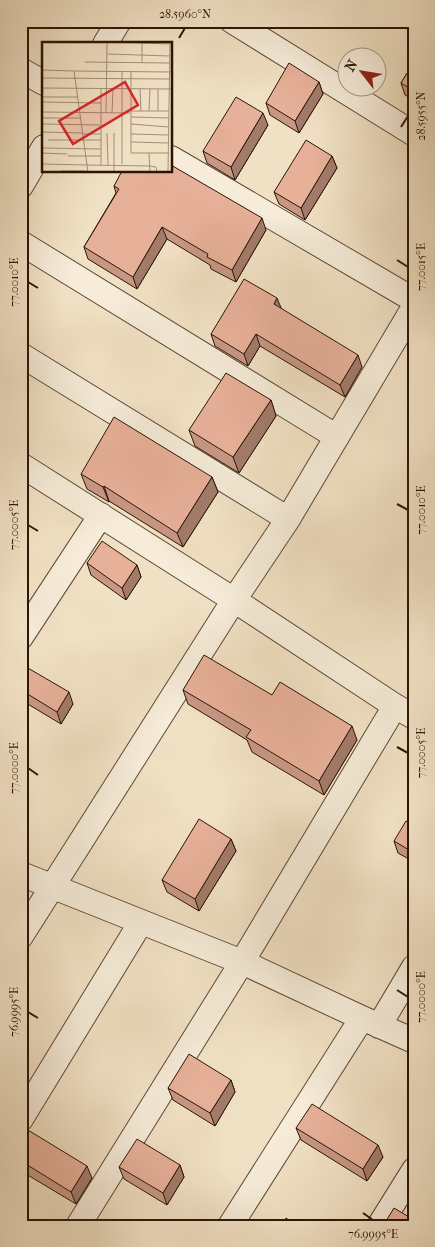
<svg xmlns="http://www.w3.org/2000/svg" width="435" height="1247" font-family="'IM FELL French Canon',serif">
	<rect width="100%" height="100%" fill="#f1e1c4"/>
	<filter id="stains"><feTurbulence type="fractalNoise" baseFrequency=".004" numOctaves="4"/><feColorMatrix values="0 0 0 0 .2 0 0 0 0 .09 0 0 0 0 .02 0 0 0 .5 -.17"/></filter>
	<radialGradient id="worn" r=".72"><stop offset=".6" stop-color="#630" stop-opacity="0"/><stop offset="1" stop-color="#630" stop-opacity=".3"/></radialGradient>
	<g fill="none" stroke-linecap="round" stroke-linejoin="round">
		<g stroke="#5c4835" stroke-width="26">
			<path id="minor" d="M232 21 414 134
				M105 44 119 21
				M21 70 44 83
				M171 158 414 300
				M21 186 44 147
				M21 243 337 437
				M21 355 288 519
				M21 465 234 600 395 706 414 717
				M21 637 101 515
				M21 874 242 962 362 1018 414 1041
				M21 936 234 600 288 519 414 307
				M379 1026 414 967
				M21 1119 141 922
				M78 1226 242 962 395 706
				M230 1226 362 1018
				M379 1226 414 1170"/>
		</g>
		<use href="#minor" stroke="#f6ecd9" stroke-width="24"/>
	</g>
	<path fill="#c79784" stroke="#2b1505" d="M414 62V100L405 95 401 83Z
		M319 82 323 94 299 133 270 115 266 103Z
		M268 125 235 180 207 163 203 151Z
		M332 156 337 168 305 220 279 204 274 192Z
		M114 186 266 230 236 282 211 269 210 265 167 239 137 289 88 259 84 247 116 193Z
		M281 309 362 367 345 397 260 346 248 366 215 346 211 334Z
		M271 400 276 416 239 473 195 446 189 430Z
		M81 474 212 477 218 492 183 547 109 501V502L87 489Z
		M87 563 137 565 141 577 126 600 91 575Z
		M21 664 73 704 61 724 21 700Z
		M183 690 272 695 357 740 324 795 252 752 247 740 188 704Z
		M414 826V862L398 853 394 841Z
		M231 839 236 851 199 911 167 892 162 880Z
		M231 1080 235 1092 215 1126 173 1100 168 1088Z
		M296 1128 383 1157 367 1181 301 1140Z
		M21 1130 92 1178 76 1204 21 1171Z
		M180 1165 184 1177 167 1205 124 1179 119 1167Z"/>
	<path fill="#a27b6b" stroke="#2b1505" d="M319 82 323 94 299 133 295 121Z
		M263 113 268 125 235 180 231 167Z
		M332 156 337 168 305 220 301 208Z
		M262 218 266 230 236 282 232 270Z
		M162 227 167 239 137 289 133 277Z
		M277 298 282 310 274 304Z
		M256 334 260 346 248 366 244 354Z
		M358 355 362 367 345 397 340 385Z
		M271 400 276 416 239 473 233 457Z
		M212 477 218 492 183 547 177 533Z
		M104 486 109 501V502L103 487Z
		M137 565 141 577 126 600 122 588Z
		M69 692 73 704 61 724 57 712Z
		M352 726 357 740 324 795 319 781Z
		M231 839 236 851 199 911 195 899Z
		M21 1073 25 1083 21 1089Z
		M231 1080 235 1092 215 1126 210 1113Z
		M378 1145 383 1157 367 1181 363 1169Z
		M180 1165 184 1177 167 1205 163 1193Z
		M87 1166 92 1178 76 1204 71 1192Z"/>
	<path fill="#e7b099" stroke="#2b1505" d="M414 62V91L401 83Z
		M289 63 319 82 295 121 266 103Z
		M236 97 263 113 231 167 203 151Z
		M306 140 332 156 301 208 274 192Z
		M171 165 262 218 232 270 207 257 208 254 162 227 133 277 84 247 119 189 114 186 122 171H171Z
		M244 279 277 298 274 304 358 355 340 385 256 334 244 354 211 334Z
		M226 373 271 400 233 457 189 430Z
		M114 417 212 477 177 533 104 486 103 487 81 474Z
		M102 541 137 565 122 588 87 563Z
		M204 655 272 695 280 682 352 726 319 781 246 737 251 730 183 690Z
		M21 664 69 692 57 712 21 690Z
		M199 819 231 839 195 899 162 880Z
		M406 821 414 826V853L394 841Z
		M189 1054 231 1080 210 1113 168 1088Z
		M312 1104 378 1145 363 1169 296 1128Z
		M23 1127 87 1166 71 1192 21 1161V1130Z
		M137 1139 180 1165 163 1193 119 1167Z
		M394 1208 414 1220V1226H382L386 1221Z
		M286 1218 297 1226H281Z"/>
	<path fill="none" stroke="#2b1505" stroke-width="2" d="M179 38 185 28M401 127 408 116M397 260 408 267M28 282 38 288M397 504 408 510M28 525 38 531M397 747 408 753M28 768 38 775M397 990 408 997M28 1012 38 1018M363 1213 373 1220"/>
	<g transform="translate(42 42)">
		<rect width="130" height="130" fill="#f1e1c4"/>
		<path fill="none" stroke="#a28f78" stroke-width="1" d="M69 0 128 2M100 0V21M65 12 128 14M43 20 128 21M0 28 32 29M89 29V111H127M0 36 128 37M0 46 130 47M59 47V123M98 47 99 69M0 55H36M0 60 59 61M88 69H127M107 69 108 47M116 69V47M0 70 88 71M64 71 65 0M70 71 71 47M89 75 127 76M0 76H38M0 82 58 83M89 82 127 85M0 90 41 91M65 91 66 123M72 91V130M41 92H58M89 92 127 93M6 98H59M89 100 127 101M0 106 59 107M0 111 25 112M107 111 108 130M26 114H59M0 122 45 123 32 29 130 30M80 122V30M20 129H45M46 130 45 123 108 124 114 125 115 130M126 130 128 0"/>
		<path fill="#d62828" fill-opacity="0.15" stroke="#d62828" stroke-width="2.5" d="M83 40 96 63 31 102 17 79Z"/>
		<rect width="130" height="130" fill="none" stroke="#2b1505" stroke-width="2.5"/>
	</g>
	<rect width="435" height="1247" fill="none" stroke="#f1e1c4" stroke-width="55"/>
	<g transform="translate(362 72) rotate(301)"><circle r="24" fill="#f6ecd9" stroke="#a59684"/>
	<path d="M0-4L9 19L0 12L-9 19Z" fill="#8f2418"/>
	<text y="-8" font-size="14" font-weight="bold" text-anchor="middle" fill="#2b1505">N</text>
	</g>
	<rect x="28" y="28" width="380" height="1192" fill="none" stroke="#2b1505" stroke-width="2"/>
	<g font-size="12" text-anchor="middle" fill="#2b1505">
		<text x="185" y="18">28.5960°N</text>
		<text transform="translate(421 116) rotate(-90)" y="4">28.5955°N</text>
		<text transform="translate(421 267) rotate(-90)" y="4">77.0015°E</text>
		<text transform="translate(14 282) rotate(-90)" y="4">77.0010°E</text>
		<text transform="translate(421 510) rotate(-90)" y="4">77.0010°E</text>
		<text transform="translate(14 525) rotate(-90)" y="4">77.0005°E</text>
		<text transform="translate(421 753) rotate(-90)" y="4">77.0005°E</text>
		<text transform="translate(14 768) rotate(-90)" y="4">77.0000°E</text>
		<text transform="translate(421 997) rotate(-90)" y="4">77.0000°E</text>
		<text transform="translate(14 1012) rotate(-90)" y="4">76.9995°E</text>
		<text x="373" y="1238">76.9995°E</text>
	</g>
	<rect width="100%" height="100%" filter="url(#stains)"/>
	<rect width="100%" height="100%" fill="url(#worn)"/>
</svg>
